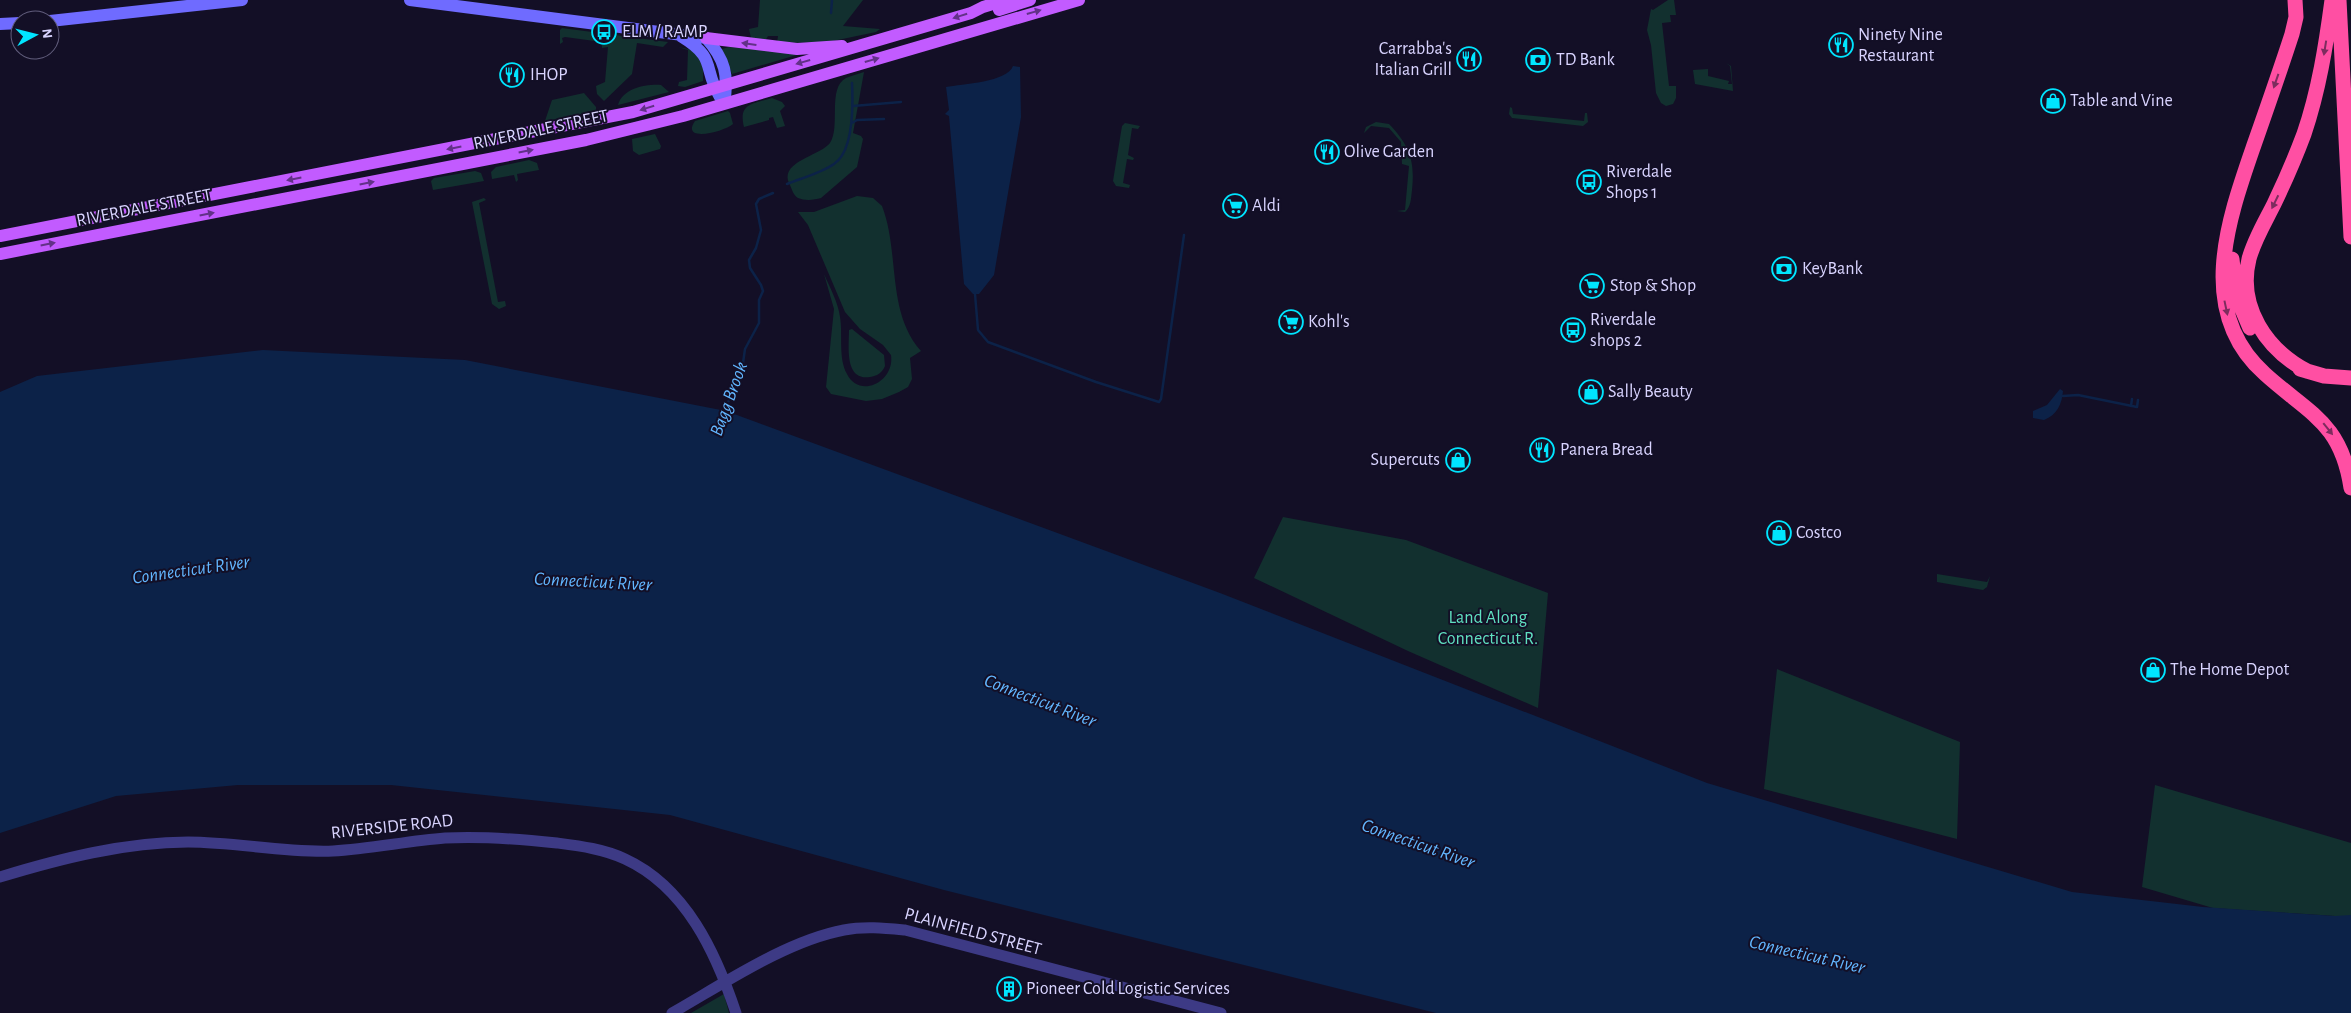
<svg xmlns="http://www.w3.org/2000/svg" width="2351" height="1013" font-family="'Alegreya Sans',sans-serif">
	<rect width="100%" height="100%" fill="#130f26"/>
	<path fill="#12302f" d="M760 0H863L843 26 880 29 876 32 828 42 777 43 778 36H768L765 41 751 38 749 29 758 27Z
		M1668 0H1674L1676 15H1670L1671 22 1662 23 1669 86H1676V98L1673 104 1666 106 1661 103 1656 93 1651 45 1647 30 1651 9 1653 10Z
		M562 28 660 41 668 42 663 47 637 43 632 74 604 101 597 94 596 86 605 82 608 47 602 48V42L565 37 562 38 563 42 560 44V30Z
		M678 47 693 50 703 64V81L685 87 678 86 679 82 687 80 688 50Z
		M729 47 800 54 732 74 722 49Z
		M1726 63 1731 66 1733 91 1695 84 1693 70 1708 69V76L1729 81 1728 84H1732L1730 66Z
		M864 72 853 133 861 136 863 139 857 167 821 198C814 200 805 201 798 198 794 196 792 190 790 185 777 162 820 156 830 143 841 127 827 88 846 78 851 76 858 74 864 72Z
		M661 85 669 92 618 105C623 88 646 84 661 85Z
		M584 93 596 107V111L545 121 552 100Z
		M772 98 782 102 785 106 780 111 785 126 777 128 773 117 769 118V120L744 127C738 103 753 104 772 98Z
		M1510 107 1512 108 1513 114 1584 121 1585 113H1587L1588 122 1583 126 1512 118 1509 114Z
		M728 111 730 113 733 124C724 132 680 143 695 121Z
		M1376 122 1389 124C1410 146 1415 161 1412 190 1411 198 1411 207 1405 212L1397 211 1405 210 1409 166 1402 164 1401 142 1389 128 1371 126 1364 133 1366 127Z
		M1125 123 1140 126 1138 129 1132 128 1128 155 1134 158 1133 160 1127 159 1123 183 1130 185 1129 188 1116 186 1113 181 1122 126Z
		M655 134 661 146 660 149 639 155 633 151 632 139Z
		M529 160 537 163 539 170 517 174 518 180 516 182 514 175 492 179 491 172 496 167Z
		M475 171 481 173 484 181 433 190 431 181 434 178Z
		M857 196 873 198 882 206C900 252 886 312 921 351L910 358 912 379 908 387 899 392 882 399 866 401 831 394 826 387 834 309 824 274C830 288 838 302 840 317 843 335 838 358 847 374 859 399 895 382 891 355L883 345 860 329 845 312 808 225 798 212H814Z
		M484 198 486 200 479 203 498 302 505 301 506 306 499 309 492 304 472 202Z
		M852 329 884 355 885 366C882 373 877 376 870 377 844 381 849 346 849 330Z
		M1283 517 1406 540 1548 593 1538 708 1408 651 1254 578Z
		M1937 574 1987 582 1990 576 1987 587 1983 590 1937 582Z
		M1777 669 1960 742 1957 839 1764 789Z
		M2155 785 2351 843V929L2335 916 2213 908 2142 887Z
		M724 994 729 1013H691Z"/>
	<path fill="#0c2248" d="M1013 66 1020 67 1021 117 994 275 979 294H973L964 284 949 116 945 114 949 110 946 87C962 84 1008 82 1013 66Z
		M263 350 465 360 726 411 1220 593 1707 783 2072 892 2203 907 2335 916 2351 915V1013H1436L944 890 670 815 391 785H238L116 796 0 833V392L37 376Z
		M2060 389 2063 391C2062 404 2057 415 2044 420L2033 418V411L2047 405Z"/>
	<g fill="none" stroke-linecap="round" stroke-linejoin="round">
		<path stroke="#0c2248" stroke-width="2.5" d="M831 13 832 0
			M853 106 901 102
			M852 123 857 120 884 119
			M787 184C802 178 821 173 834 164 854 151 853 104 852 83
			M975 294 978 330 988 342 1096 382 1159 402 1161 399 1184 235
			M2063 396 2078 395 2137 407 2138 400
			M2131 406 2132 399
			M723 412 741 377 745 349 759 323V300L763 291 761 285 750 268 749 260 756 248 761 230 756 204 759 199 773 193"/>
		<path stroke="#3d3a85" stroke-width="11" d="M0 877C59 859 125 842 188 842 236 842 284 853 333 851 370 849 407 841 445 838 482 836 520 839 557 843 580 846 604 849 625 859 686 887 716 953 736 1013
			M672 1013C723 984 786 941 844 930 864 926 884 928 905 930L1221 1013"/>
		<path stroke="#6f6bff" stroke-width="12" d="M410 0 706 38C725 59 729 76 724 103
			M50 21 242 0
			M0 24 20 23
			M682 37C718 59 702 68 720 97"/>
		<path stroke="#c25bff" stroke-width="12" d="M999 10 1030 0
			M706 38 797 49 842 46
			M0 236 633 112 971 13 983 7 1006 0
			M0 254 586 140 683 116 1079 0"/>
		<path stroke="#ff4fa3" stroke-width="15" d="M2295 0 2296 17 2292 34C2280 71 2267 108 2254 145 2228 220 2195 312 2265 374 2309 414 2341 422 2351 488
			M2339 0 2351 237
			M2232 259 2236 295 2250 328
			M2300 369 2324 376 2351 378
			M2307 371C2267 350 2237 307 2249 259 2254 240 2265 222 2274 204 2285 181 2295 158 2304 134 2319 90 2326 45 2332 0"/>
	</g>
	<defs><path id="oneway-solid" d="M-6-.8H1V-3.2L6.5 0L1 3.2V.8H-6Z" transform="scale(1.25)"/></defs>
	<g fill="#623188">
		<use href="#oneway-solid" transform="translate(1034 12) rotate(-16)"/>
		<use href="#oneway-solid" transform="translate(960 16) rotate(163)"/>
		<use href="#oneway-solid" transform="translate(749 44) rotate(-172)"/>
		<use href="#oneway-solid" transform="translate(872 60) rotate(-16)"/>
		<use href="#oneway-solid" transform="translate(803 62) rotate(164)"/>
		<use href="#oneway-solid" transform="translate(647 108) rotate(163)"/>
		<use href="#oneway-solid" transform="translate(454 148) rotate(169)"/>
		<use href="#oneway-solid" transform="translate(526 151) rotate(-11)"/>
		<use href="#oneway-solid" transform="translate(294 179) rotate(169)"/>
		<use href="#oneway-solid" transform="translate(367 183) rotate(-11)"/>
		<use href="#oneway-solid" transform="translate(207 214) rotate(-11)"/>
		<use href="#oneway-solid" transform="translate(48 244) rotate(-11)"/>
	</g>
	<g fill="#7d2c5e">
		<use href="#oneway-solid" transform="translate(2325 48) rotate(99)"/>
		<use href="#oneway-solid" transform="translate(2276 81) rotate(109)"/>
		<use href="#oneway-solid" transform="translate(2275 202) rotate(116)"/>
		<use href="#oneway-solid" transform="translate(2226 308) rotate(78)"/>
		<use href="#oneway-solid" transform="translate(2328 429) rotate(51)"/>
	</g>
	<defs>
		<g id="bus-ring" transform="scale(1.25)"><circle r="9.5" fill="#130f26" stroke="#00e5ff" stroke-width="1.5"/><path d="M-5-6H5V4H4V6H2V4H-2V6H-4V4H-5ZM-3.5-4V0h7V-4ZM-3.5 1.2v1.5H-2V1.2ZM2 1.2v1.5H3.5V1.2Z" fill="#00e5ff"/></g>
		<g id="restaurant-ring" transform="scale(1.25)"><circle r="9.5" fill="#130f26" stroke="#00e5ff" stroke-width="1.5"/><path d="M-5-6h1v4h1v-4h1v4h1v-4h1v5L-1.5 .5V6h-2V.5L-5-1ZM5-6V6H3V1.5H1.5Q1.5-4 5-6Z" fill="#00e5ff"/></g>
		<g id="bank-ring" transform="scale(1.25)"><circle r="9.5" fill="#130f26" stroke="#00e5ff" stroke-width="1.5"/><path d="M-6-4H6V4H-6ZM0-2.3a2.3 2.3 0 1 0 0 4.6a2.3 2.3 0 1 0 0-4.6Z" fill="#00e5ff"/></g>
		<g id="shop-ring" transform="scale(1.25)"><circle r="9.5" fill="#130f26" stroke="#00e5ff" stroke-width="1.5"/><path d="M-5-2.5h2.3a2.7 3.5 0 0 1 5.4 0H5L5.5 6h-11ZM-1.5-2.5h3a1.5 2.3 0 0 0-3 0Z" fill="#00e5ff"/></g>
		<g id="supermarket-ring" transform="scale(1.25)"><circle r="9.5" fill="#130f26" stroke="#00e5ff" stroke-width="1.5"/><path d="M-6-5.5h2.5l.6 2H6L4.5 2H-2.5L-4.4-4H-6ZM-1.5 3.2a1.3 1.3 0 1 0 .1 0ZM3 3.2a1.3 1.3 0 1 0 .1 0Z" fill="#00e5ff"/></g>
		<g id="building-ring" transform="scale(1.25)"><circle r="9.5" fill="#130f26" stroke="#00e5ff" stroke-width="1.5"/><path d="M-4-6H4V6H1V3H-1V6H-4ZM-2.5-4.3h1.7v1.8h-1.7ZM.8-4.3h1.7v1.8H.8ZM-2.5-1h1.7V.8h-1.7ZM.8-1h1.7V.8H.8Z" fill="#00e5ff"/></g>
	</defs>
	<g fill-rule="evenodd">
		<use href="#bus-ring" x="604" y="32"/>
		<use href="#restaurant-ring" x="1841" y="45"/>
		<use href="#restaurant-ring" x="1469" y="59"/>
		<use href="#bank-ring" x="1538" y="60"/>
		<use href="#restaurant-ring" x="512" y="75"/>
		<use href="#shop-ring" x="2053" y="101"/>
		<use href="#restaurant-ring" x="1327" y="152"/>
		<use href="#bus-ring" x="1589" y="182"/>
		<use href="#supermarket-ring" x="1235" y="206"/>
		<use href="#bank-ring" x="1784" y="269"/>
		<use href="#supermarket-ring" x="1592" y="286"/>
		<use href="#supermarket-ring" x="1291" y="322"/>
		<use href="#bus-ring" x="1573" y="330"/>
		<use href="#shop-ring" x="1591" y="392"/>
		<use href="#restaurant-ring" x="1542" y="450"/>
		<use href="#shop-ring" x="1458" y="460"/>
		<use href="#shop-ring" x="1779" y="533"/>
		<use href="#shop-ring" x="2153" y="670"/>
		<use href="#building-ring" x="1009" y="989"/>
	</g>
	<g text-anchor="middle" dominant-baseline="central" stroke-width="4" stroke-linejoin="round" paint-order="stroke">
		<g font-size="18" fill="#d9d4ff" stroke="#130f26" text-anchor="start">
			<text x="622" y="32">ELM / RAMP</text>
			<text x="1858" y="35">Ninety Nine<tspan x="1858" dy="21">Restaurant</tspan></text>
			<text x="1452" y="49" text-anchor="end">Carrabba's<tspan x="1452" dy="21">Italian Grill</tspan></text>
			<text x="1556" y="60">TD Bank</text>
			<text x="530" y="75">IHOP</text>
			<text x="2070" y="101">Table and Vine</text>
			<text x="1344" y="152">Olive Garden</text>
			<text x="1606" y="172">Riverdale<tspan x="1606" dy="21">Shops 1</tspan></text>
			<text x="1252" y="206">Aldi</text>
			<text x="1802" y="269">KeyBank</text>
			<text x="1610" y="286">Stop &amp; Shop</text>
			<text x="1590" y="320">Riverdale<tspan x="1590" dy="21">shops 2</tspan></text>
			<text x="1308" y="322">Kohl's</text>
			<text x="1608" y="392">Sally Beauty</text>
			<text x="1560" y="450">Panera Bread</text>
			<text x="1440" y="460" text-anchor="end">Supercuts</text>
			<text x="1796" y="533">Costco</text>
			<text x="2170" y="670">The Home Depot</text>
			<text x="1026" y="989">Pioneer Cold Logistic Services</text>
		</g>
		<g font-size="18" fill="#d9d4ff" stroke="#130f26">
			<text transform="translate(541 130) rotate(-12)">RIVERDALE STREET</text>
			<text transform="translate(144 208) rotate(-11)">RIVERDALE STREET</text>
			<text transform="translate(392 827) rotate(-6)">RIVERSIDE ROAD</text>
			<text transform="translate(973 932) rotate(15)">PLAINFIELD STREET</text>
		</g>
		<g font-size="18" fill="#5fe0c0" stroke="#130f26">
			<text x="1488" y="618">Land Along<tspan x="1488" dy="21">Connecticut R.</tspan></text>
		</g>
		<g font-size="19" font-style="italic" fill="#62b6ff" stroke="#130f26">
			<text transform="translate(729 399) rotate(-70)">Bagg Brook</text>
			<text transform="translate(191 570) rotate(-8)">Connecticut River</text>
			<text transform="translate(593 582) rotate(3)">Connecticut River</text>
			<text transform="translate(1040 701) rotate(21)">Connecticut River</text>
			<text transform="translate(1418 844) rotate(19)">Connecticut River</text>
			<text transform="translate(1807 955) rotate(13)">Connecticut River</text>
		</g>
	</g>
	<g transform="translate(35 35) rotate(83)"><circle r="24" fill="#130f26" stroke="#625e7d"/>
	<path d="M0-4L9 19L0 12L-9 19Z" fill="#00e5ff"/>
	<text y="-8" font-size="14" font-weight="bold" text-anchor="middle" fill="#d9d4ff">N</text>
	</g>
</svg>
